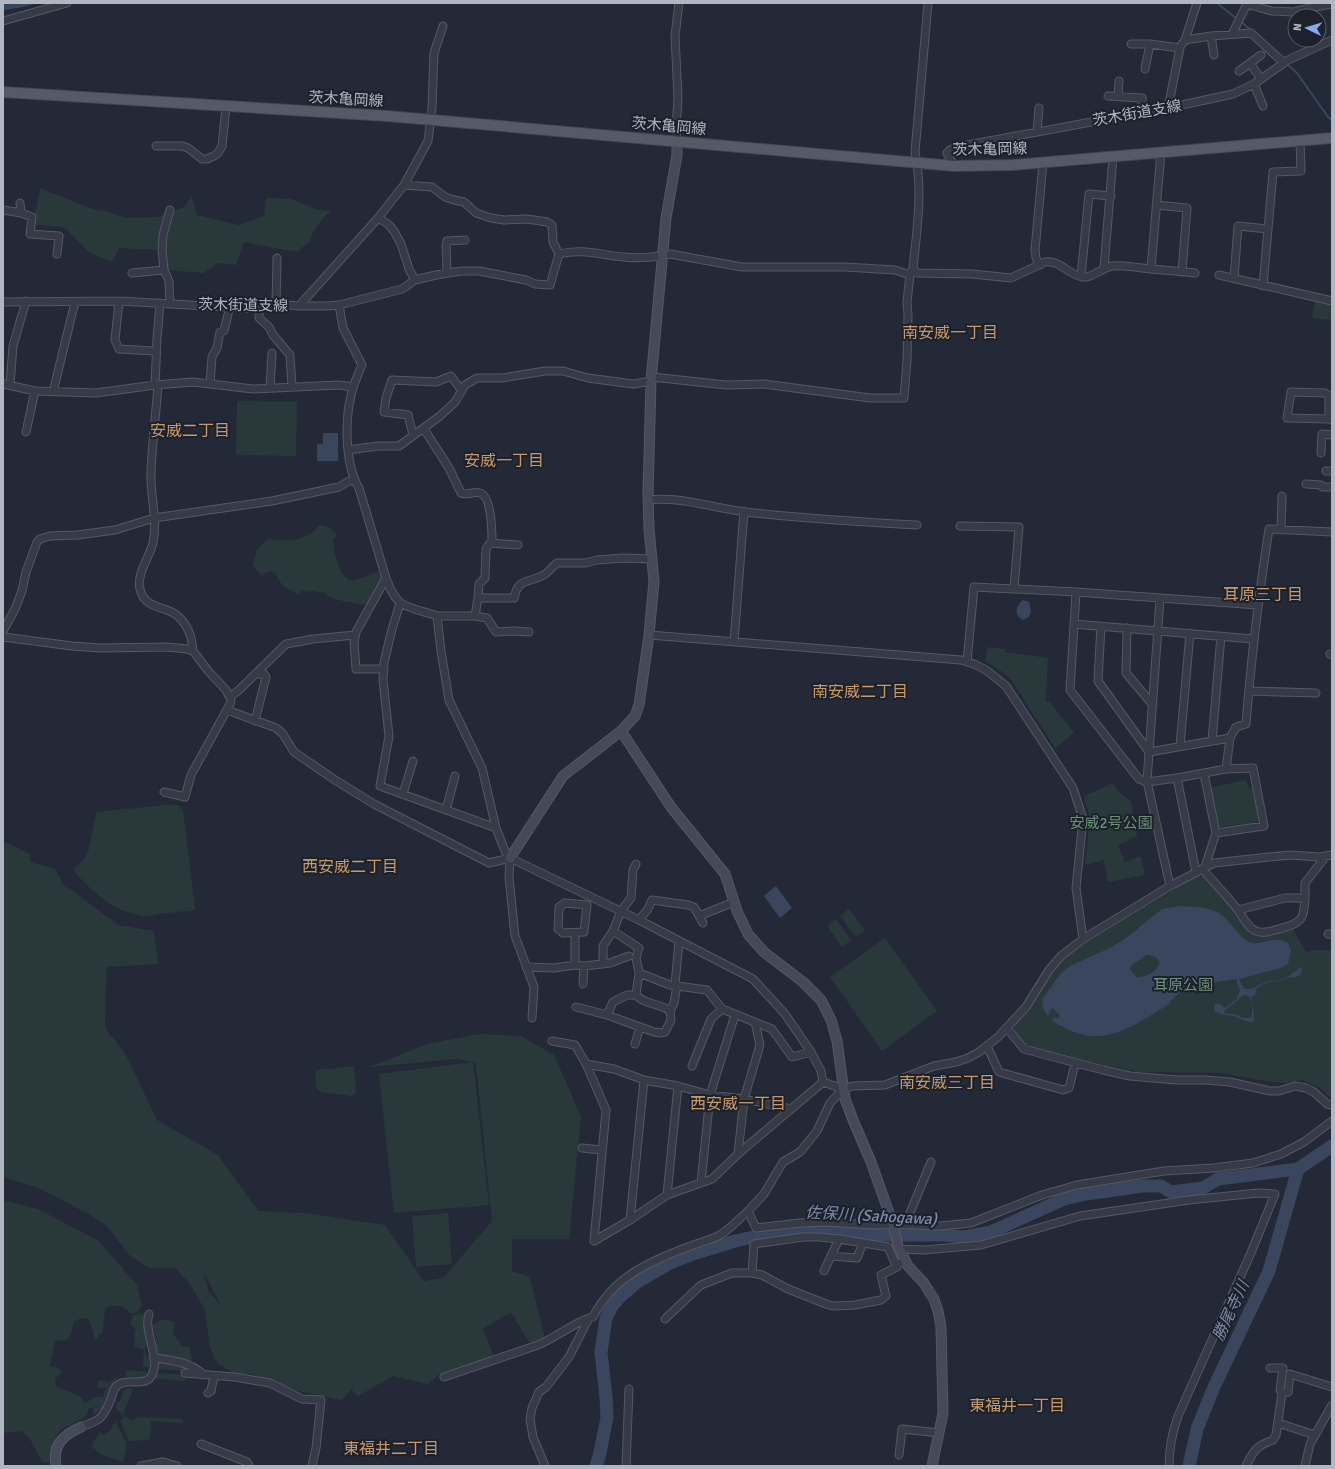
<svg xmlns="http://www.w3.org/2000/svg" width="1335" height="1469" font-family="Signika,'Noto Sans JP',sans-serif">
	<rect width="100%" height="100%" fill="#232936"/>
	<path fill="#29393b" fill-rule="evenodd" d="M40 188 92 209 105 211 126 218 157 217 166 214 161 250 119 248 112 262 90 253 65 228 33 224Z
		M192 196 197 215 239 225 264 216 266 198 291 199 315 209 331 211 323 218 312 234 310 241 297 252 244 242 236 265 218 263 204 273 168 270C159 253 167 231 170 213L184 207Z
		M1315 299 1332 303V320L1312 318Z
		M237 401 297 402 296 456 236 455Z
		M322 525 330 528 337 535 333 539C333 549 339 580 352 580 359 580 372 574 379 571L381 578 367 605C353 603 339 601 327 596V593L312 591 310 592 301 590 300 595C289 590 278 585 276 573 271 571 266 571 262 576L255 568 253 564 257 549 268 539C284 542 309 541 318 526Z
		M988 647 1005 649V652L1048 658 1046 702H1050L1074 733 1055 748 1012 681 1004 673 985 661Z
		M1246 780 1249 788 1254 790 1258 822 1218 827 1208 788Z
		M1113 783 1120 793 1131 801 1137 836 1118 845 1125 862 1141 856 1145 875 1108 882 1104 860 1085 865 1089 827V814L1084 796Z
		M176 804 183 810 195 910C183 911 171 913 159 914 154 915 148 916 143 916 114 912 91 891 73 870L84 859 89 849 96 812Z
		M3 841 30 854V862L55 869 64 886 73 891 118 925 154 931 158 964 106 967 105 1028 119 1045 127 1057 157 1120 218 1155 258 1211 305 1213 385 1225 424 1281 443 1278 492 1221 476 1063 473 1062 489 1205 394 1213 379 1074 472 1062 456 1059 369 1067 427 1044 480 1034 521 1036 554 1055 581 1116 569 1239H512V1271L530 1277 545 1339 530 1344 511 1312 483 1329 494 1357 438 1375 428 1384 393 1376 358 1396 352 1391 354 1387 341 1400 298 1391 252 1374H237L218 1364 210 1348 205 1310 190 1284 175 1268H149L129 1255 108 1227 92 1216 39 1188 3 1177ZM203 1271 222 1307 209 1292Z
		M1198 876 1206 877 1256 934 1292 927 1306 952 1317 950H1332V1097H1329L1319 1087 1302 1080 1286 1083 1265 1081 1221 1073 1140 1072 1077 1060 1028 1048 1014 1029V1026C1031 1007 1042 981 1060 962 1064 958 1068 955 1072 951L1193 878Z
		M849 909 865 930 856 937 840 916Z
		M836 919 851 940 842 947 827 926Z
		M885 938 937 1011 882 1051 830 977Z
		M354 1066 356 1093 352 1096 320 1092 316 1088 315 1075 317 1070Z
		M3 1200 38 1209 99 1241 137 1285 142 1306 138 1311 132 1314 122 1306H109L105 1310 102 1334H99L98 1339H94C94 1329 90 1327 89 1319L81 1318 74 1322 70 1336 66 1341 55 1340 50 1366 59 1368 62 1372 55 1379 56 1386 81 1397 85 1403 95 1397H102L101 1399 103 1397 105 1390 107 1388H97L98 1380 109 1382V1386L110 1382 116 1377 117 1378C109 1390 108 1407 95 1414L93 1413V1409L96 1406 93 1408H89C87 1422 70 1422 61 1430 52 1439 50 1450 49 1462L46 1463 42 1462 30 1439 21 1431 3 1433Z
		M448 1213 452 1264 416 1267 412 1216Z
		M144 1314V1327L148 1346 145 1347 146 1357 149 1356 150 1358 149 1367H143L144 1350 135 1347 134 1335 135 1328 130 1324 131 1320 134 1315Z
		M161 1320H168L175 1323 173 1333 182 1347H190L192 1361H189L167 1356H158L155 1338 151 1327 155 1323Z
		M158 1361 172 1363 185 1367 186 1371 158 1369Z
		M128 1370 148 1372C144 1380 134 1379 126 1377L125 1375 126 1371Z
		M157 1373 185 1375V1381L155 1379Z
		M127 1388H132L133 1390 123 1414 117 1410 116 1404 120 1401 123 1392 122 1391Z
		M124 1416 132 1420 139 1417 183 1419V1423L151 1421 150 1438 148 1440 129 1441 120 1421Z
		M115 1421 127 1444 123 1462 101 1454 92 1447 93 1442 100 1432 103 1435C110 1432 112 1428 115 1421Z"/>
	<path fill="#39465e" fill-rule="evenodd" d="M3 3H39L18 8 3 10Z
		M323 433H338V461H317V444H323Z
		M1023 600 1029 602 1031 611 1029 617 1023 620C1014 616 1015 606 1023 600Z
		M776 886 792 908 780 918 764 896Z
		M1181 906C1195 907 1215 907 1225 918 1233 925 1239 937 1249 942 1262 947 1273 934 1288 943L1291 950 1288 964 1280 968 1239 979 1240 982 1245 989H1251L1268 981 1280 980 1291 975 1292 973 1296 971 1300 967 1302 968 1301 974 1294 978 1288 977 1282 980 1268 982 1255 989 1257 992 1256 994 1251 997C1253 1003 1254 1014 1254 1021L1251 1022 1242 1020 1235 1016 1224 1015 1214 1011 1215 1004H1219L1225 1008 1237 999 1240 990 1237 983V979L1216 982 1190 991H1182L1170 1001V1003C1130 1029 1097 1053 1052 1020L1054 1017 1057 1019 1060 1016 1053 1008 1049 1011 1050 1013 1048 1016 1043 1008 1042 1004 1043 998 1061 973 1070 966 1112 947 1126 938 1162 909ZM1146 955C1174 957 1152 979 1136 977L1130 969 1131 966ZM1243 995 1249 996 1253 1005 1251 1018H1243L1237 1015 1225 1013 1224 1011 1226 1010Z"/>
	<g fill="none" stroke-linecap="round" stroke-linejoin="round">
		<path stroke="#39465e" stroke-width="2" d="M1217 3 1237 19
			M1240 21 1252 31
			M1286 63 1297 73 1328 117 1332 120"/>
		<path stroke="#39465e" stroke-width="13" d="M596 1466 600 1453 607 1417 606 1397 601 1352 606 1318 612 1306 622 1295 637 1282 670 1263 693 1254 735 1241 758 1236 805 1228 838 1229 877 1235H943L964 1237 991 1232 1064 1199 1086 1194 1143 1186H1161L1171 1192 1203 1188 1218 1179 1298 1169 1332 1146
			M1189 1466 1197 1429 1214 1387 1269 1271 1298 1169"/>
		<g stroke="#545965" stroke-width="9">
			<path id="street" d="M3 21 67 3
				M1232 34 1247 4 1271 11 1294 12 1301 10 1331 4
				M1211 36 1214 55
				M1185 40 1211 36 1251 33 1284 63
				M1131 44H1150L1180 48 1168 108
				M1182 44 1185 40 1197 3
				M1250 63 1261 79
				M1145 69 1150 44
				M1239 71 1261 55
				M1254 84 1263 106
				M1108 96 1142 98 1143 112
				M1118 96 1119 81
				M1037 132 1039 108
				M677 141 676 130 678 97 675 36 679 3
				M156 146H182L188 148 202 159H207L214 156 218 153 222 146 226 107
				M954 166 947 153 950 150 957 147 1177 106 1233 94 1254 84 1288 60 1332 40
				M404 185 432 187 445 197 454 200 464 202 476 213 491 218 504 220 527 219 547 222 552 225 553 242 559 254
				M20 203 21 213
				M1156 205 1187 208 1182 272
				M3 210 21 213 32 217 30 234 59 236 57 254
				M170 210 163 235 162 250 164 270 169 281 170 304
				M378 218 388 224 394 231 401 244 409 269 415 280
				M1040 265 1036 258 1035 250 1043 163
				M913 268 917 273 972 274 1011 278 1045 262C1061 260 1069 276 1084 277 1092 278 1101 268 1112 266 1122 265 1132 267 1142 268 1160 270 1177 271 1195 273
				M1104 268 1113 157
				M1151 269 1161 152
				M132 273 164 270
				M447 273 446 246 447 241 465 240
				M1219 275 1332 301
				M1081 277 1089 194 1111 196
				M1234 278 1238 226 1268 229
				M1263 286 1273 172 1301 171 1300 141
				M119 301 115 340 119 349 154 351
				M3 302 119 301 259 309 276 304 299 306 378 218 404 185 428 141 432 108 434 53 443 26
				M276 304 277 258
				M339 305 402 289 415 280 436 275 461 271H479L526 280 535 284 550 285 559 254C582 248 600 255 624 257 637 259 657 257 670 254L742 267H845L895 270 910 275
				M299 306H327L339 305 343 328 362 365C359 372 356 379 354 385 344 413 344 463 359 488L386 578C389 586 393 597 401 603 409 609 427 612 437 616L441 651 449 700 482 768 496 828 505 851 510 858 639 920 753 979 785 1014 811 1052 821 1071 823 1082
				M259 309V318L269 327 273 335 290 355 292 386
				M652 377 726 385 764 384 870 398H904L907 360 908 315 907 302 910 275 913 268C917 229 923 192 915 152L928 3
				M3 384 35 391 96 393 155 385 193 382 253 389 339 385 353 387
				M210 384 212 357 217 348 220 332 224 331 230 306
				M10 385 13 346 26 301
				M155 385 157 339 160 303
				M158 385C156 414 152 443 151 473 150 496 158 520 153 543 150 556 136 575 140 589 143 603 154 606 167 610 184 616 192 633 193 651
				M270 388 272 353
				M53 392 75 302
				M1329 419V396L1325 393 1291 392 1287 418 1329 419 1332 420
				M424 429 449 468 461 493C468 496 473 491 480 493 492 496 492 533 492 543
				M26 432 35 391
				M413 435 408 415 384 412 386 398 392 380 436 382 451 376 461 390
				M348 450 378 446H399L440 416 455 402 465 385 477 378H502L545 371H563L588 378 618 382 634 384 651 381
				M1321 453 1322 434 1332 435
				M1326 471H1332
				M1306 484 1321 485 1322 487H1332
				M649 500C679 496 714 508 745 512 802 518 860 522 917 525
				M960 526 1019 527 1014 588
				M1281 530 1282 496
				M1076 592 1070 690 1139 779 1147 782 1177 778 1226 769 1253 768 1264 826 1216 833
				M478 598 479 584 485 578 486 549 490 543 518 545
				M1160 599 1147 781 1170 886
				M400 603 391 633 384 663 383 680 389 736 380 786 496 828
				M437 616H475L478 598H514C518 578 528 583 542 576 548 573 552 567 557 563H585L597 560 623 558 653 559
				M475 616 487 618 496 632 514 631 529 632
				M1074 624 1253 639
				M1101 626 1098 681 1149 752 1230 738
				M1127 628 1126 673 1153 705
				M3 631 15 609 22 591 26 572 37 542 40 539 50 536 78 535 115 530 154 518 272 501 339 487 349 481 354 480
				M649 635 961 660 974 664 986 670 1006 686 1073 788 1083 819 1076 888 1083 939
				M3 637 72 646 100 648 167 647 187 649 193 651 209 672 226 690 231 700 230 704 191 775 185 797 164 792
				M734 642 744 511
				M1330 654 1332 655
				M967 662 974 587 1076 592 1258 605
				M384 669H356L354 642 356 632 386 578
				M255 674H264L266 677 255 721
				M1249 691 1316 693
				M230 697 239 690 286 644 313 639 355 635
				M227 710 276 728 283 734 294 752 335 780 374 804 489 863 510 858
				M1212 741 1221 636
				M1180 746 1190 633
				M1226 769 1230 738 1236 727 1246 724C1251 659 1259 594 1269 529L1332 532
				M1204 774 1216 833 1205 867
				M1177 778 1196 872
				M403 794 413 761
				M446 810 455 776
				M510 858 509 877 515 936 534 987 532 1018
				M1202 869C1214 882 1227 896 1238 910 1243 917 1248 928 1256 931 1264 935 1277 929 1286 927 1304 922 1304 915 1305 898
				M565 903 587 905 584 932 563 933 558 929 559 907Z
				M1238 910 1285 898H1305V883L1326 856
				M699 916 734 902
				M639 920 648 909 652 900 688 905 694 907 703 923
				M1328 934H1332
				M603 964V946L613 931 621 911 631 898 633 870 636 864
				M575 965V933
				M526 967 554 968 575 965 584 966 610 963 629 956
				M639 973 670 985 707 990 722 1009 772 1029 792 1057 811 1052
				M583 984 584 966
				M675 985 679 941
				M576 1007 607 1015 654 1032 660 1033 665 1032 671 1020 670 1011C660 1003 645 1005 636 995
				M670 1011 674 1003 677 985
				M607 1015 613 1002 627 995H636L639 973 636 958 639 948 613 931
				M1007 1028 1024 1049 1103 1070 1130 1076 1177 1080H1205L1230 1082 1270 1091H1279L1295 1086 1306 1088 1314 1092 1327 1104 1332 1105
				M552 1041 575 1045 586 1064 606 1110 594 1241 630 1220 667 1195 712 1179 738 1154 823 1082
				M635 1044 640 1027
				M987 1046 999 1072 1063 1090 1069 1088 1075 1064
				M586 1064 614 1069 644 1080 678 1086 710 1095 744 1099 791 1109
				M692 1066 711 1019 722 1009
				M823 1082 843 1089
				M582 1148 602 1150
				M738 1154 744 1099 760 1045 755 1022
				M701 1183 710 1095 735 1015
				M667 1195 678 1086
				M748 1211 764 1194 783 1162 800 1152 817 1131 830 1103 843 1089 853 1086 885 1085 934 1066 956 1062 968 1058 979 1052 998 1037 1026 1007 1049 970 1061 956 1083 939 1170 886 1214 863 1269 857 1290 855 1319 857 1332 855
				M630 1220 644 1080
				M905 1225 931 1162
				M899 1249 924 1250 981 1245 1080 1216 1189 1200 1258 1193 1275 1194 1250 1255 1178 1416C1172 1433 1169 1448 1169 1466
				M831 1256 857 1258 863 1243
				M824 1271 839 1239
				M752 1273 762 1275 788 1289 826 1304 833 1306 855 1305 881 1300 886 1296 881 1275 897 1267 896 1265
				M665 1319 701 1285 732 1273H752L754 1244 803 1237H819L839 1239 888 1247 896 1265 905 1261
				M154 1358C172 1360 190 1362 204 1375
				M185 1373 234 1377 270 1383 302 1399 321 1400 316 1448 312 1466
				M444 1377 538 1345C556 1337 571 1325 589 1318
				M208 1393 211 1391 214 1376
				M1282 1393 1288 1392 1290 1374 1332 1387
				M1278 1423 1315 1435
				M81 1427C100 1420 103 1419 111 1399 112 1396 113 1391 115 1388 124 1376 141 1387 150 1378 161 1365 148 1339 148 1326 147 1322 148 1318 149 1314
				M201 1444 247 1462 249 1466
				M899 1455 902 1429 939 1433
				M141 1466 163 1462 177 1466
				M545 1466 533 1437 530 1419 532 1408 539 1392 546 1387 569 1357 589 1318 593 1317C612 1278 650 1261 688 1247 698 1243 711 1240 720 1235 730 1229 739 1219 748 1211L756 1228 800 1223 826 1222 873 1225 893 1224 940 1226 971 1223 1042 1195 1077 1185 1164 1171 1214 1168 1253 1163 1281 1154 1304 1142 1332 1121
				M626 1466 629 1389
				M1246 1466C1254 1450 1256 1446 1273 1440L1276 1435 1282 1393 1280 1390 1283 1368H1270
				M1305 1466 1310 1444 1332 1405"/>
		</g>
		<g stroke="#545965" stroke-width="11">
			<path id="secondary" d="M621 731 671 807 725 874 737 911 748 934 764 952 803 982 821 1000 831 1020 837 1041 845 1099 853 1120 871 1162 893 1224 898 1246 908 1266 923 1282 934 1299 938 1311 941 1327 943 1413 932 1466
				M510 858 563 776 621 731 635 716 639 705 649 635 654 581 649 529 648 494 651 381 666 218 677 155V141
				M56 1466C52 1445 63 1435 81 1427"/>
		</g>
		<g stroke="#3f4550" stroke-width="12">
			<path id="primary" d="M3 92 387 116 954 166 1012 165 1332 138"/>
		</g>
		<use href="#street" stroke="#363b47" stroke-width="7"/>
		<use href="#secondary" stroke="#454a5a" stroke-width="9"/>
		<use href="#primary" stroke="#545a67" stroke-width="10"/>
	</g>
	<g text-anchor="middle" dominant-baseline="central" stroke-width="4" stroke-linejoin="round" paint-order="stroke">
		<g font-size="15" fill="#b1b6c3" stroke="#1c212c">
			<text transform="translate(346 99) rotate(3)">茨木亀岡線</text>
			<text transform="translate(1137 113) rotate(-10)">茨木街道支線</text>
			<text transform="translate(669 126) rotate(5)">茨木亀岡線</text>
			<text transform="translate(990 149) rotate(-1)">茨木亀岡線</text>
			<text transform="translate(243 305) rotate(1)">茨木街道支線</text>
		</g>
		<g font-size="15" fill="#6b9277" stroke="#1c212c">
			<text x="1111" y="823">安威2号公園</text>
			<text x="1183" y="985">耳原公園</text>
		</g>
		<g font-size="16" fill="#c89a67" stroke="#1c212c">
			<text x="950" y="333">南安威一丁目</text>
			<text x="190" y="431">安威二丁目</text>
			<text x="504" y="461">安威一丁目</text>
			<text x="1263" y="595">耳原三丁目</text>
			<text x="860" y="692">南安威二丁目</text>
			<text x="350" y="867">西安威二丁目</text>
			<text x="947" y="1083">南安威三丁目</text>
			<text x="738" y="1104">西安威一丁目</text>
			<text x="1017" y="1406">東福井一丁目</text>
			<text x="391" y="1449">東福井二丁目</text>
		</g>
		<g font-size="16" font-style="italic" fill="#7c8ba9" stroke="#1c212c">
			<text transform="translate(871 1216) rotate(3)">佐保川 (Sahogawa)</text>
			<text transform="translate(1231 1311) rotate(-65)">勝尾寺川</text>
		</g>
	</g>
	<rect width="1335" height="1469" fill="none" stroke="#b1b6c3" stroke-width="8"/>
	<g transform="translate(1307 28) rotate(275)"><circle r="19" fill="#1c212c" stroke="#585d68"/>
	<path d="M0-3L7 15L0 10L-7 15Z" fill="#8ca8ed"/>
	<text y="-6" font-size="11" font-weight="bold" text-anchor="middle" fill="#b1b6c3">N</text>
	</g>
</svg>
